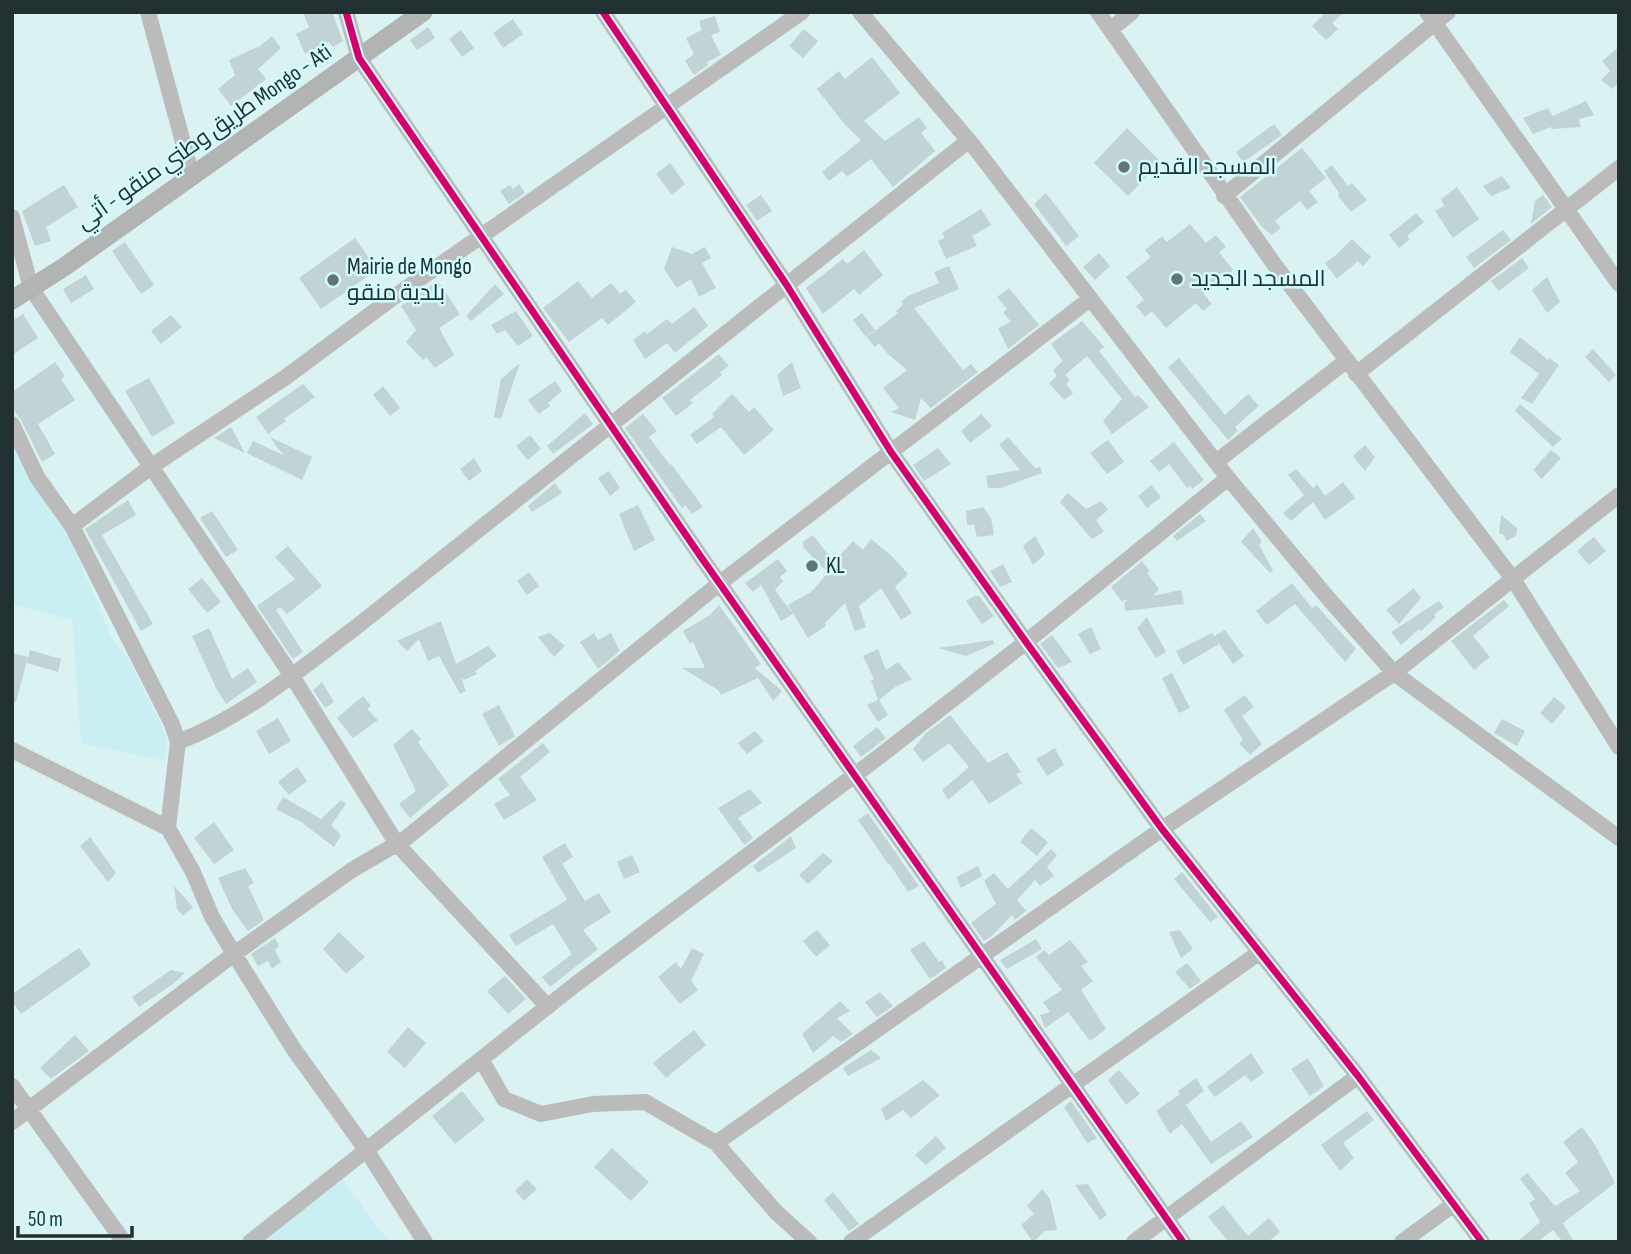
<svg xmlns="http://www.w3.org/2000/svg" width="1631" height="1254" font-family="'Sofia Sans Condensed',Cairo,sans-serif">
	<rect width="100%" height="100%" fill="#dbf2f3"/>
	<path fill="#caeff2" d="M12 438 64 523 111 637 129 660 163 729 168 744 164 761 81 743 72 620 12 604Z
		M343 1180 389 1242H261Z"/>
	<path fill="#c1d3d4" d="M303 12H332L343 41 333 47 329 42 305 54 296 34 309 27Z
		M1326 12H1344L1332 23 1338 29 1326 40 1312 26Z
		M715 16 720 32 711 35 721 55 707 62 708 65 694 75 685 61 694 54 686 38 702 30 699 21Z
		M513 19 523 34 503 48 493 33Z
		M428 27 435 38 417 50 410 40Z
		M804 29 818 41 803 58 789 46Z
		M461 30 474 48 462 57 449 39Z
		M272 36 281 48 258 69 266 79 231 106 218 89 235 75 229 60 260 46Z
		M1619 47V82L1612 89 1601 80 1610 71 1602 61Z
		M872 57 900 93 864 121 885 141 919 117 927 128 921 133 935 151 893 187 871 159 847 177 842 171 829 181 822 172 861 140 846 126 817 89 839 71 845 79Z
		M1586 101 1594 115 1579 119 1581 127 1552 129 1551 127 1533 134 1523 118 1548 108 1553 116Z
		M1274 124 1282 135 1243 162 1236 152Z
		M1127 128 1161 162 1128 196 1094 163Z
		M1302 148 1326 178 1309 191 1318 202 1307 210 1300 201 1275 221 1281 228 1272 235 1262 227 1240 197Z
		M670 163 685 184 672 195 656 174Z
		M1332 165 1348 186 1352 183 1367 200 1351 212 1338 196 1339 193 1324 171Z
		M1502 176 1511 188 1491 196 1483 186Z
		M519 184 525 193 509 204 500 191 510 185 513 189Z
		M64 185 78 207 46 227 51 241 35 246 22 211Z
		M1457 187 1479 219 1453 238 1435 211 1444 206 1441 199Z
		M1046 193 1079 236 1066 246 1034 204Z
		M761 195 772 211 757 221 746 205Z
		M1543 195 1552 207 1531 224 1535 201Z
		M981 209 991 225 972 236 977 246 946 259 938 241 945 238 942 233Z
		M1416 213 1424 222 1407 236 1410 239 1399 248 1389 235Z
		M1190 224 1206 243 1216 235 1226 247 1219 252 1233 270 1204 294 1212 304 1203 311 1196 303 1166 328 1152 311 1145 317 1136 306 1144 300 1126 277 1151 257 1145 250 1162 236 1167 242Z
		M1503 230 1511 240 1474 268 1466 257Z
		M355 238 377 270 321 309 299 278Z
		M1352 239 1371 257 1363 266 1358 261 1337 279 1325 263 1336 255Z
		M125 242 154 285 141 294 112 251Z
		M672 247 692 254 705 247 711 258 702 263 716 288 699 297 691 279 677 288 664 269Z
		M864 250 883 275 859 295 854 289 823 314 806 288 843 259 847 264Z
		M1099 253 1110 266 1095 280 1083 267Z
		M1522 258 1529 268 1499 291 1491 281Z
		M949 266 959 289 914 308 963 370 971 364 978 372 931 408 921 398 915 420 891 412 899 408 883 388 907 370 889 355 879 343 875 347 867 337 898 313 896 311 904 304 901 302 908 296 939 283 934 272Z
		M86 275 94 289 71 303 63 289Z
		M1547 277 1560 302 1547 313 1532 290Z
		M438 281 460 314 439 328 454 355 435 368 426 357 423 360 406 342 416 330 401 306Z
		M578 281 592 298 611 283 620 294 626 290 636 302 608 325 602 318 569 342 543 308Z
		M495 284 504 294 471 321 466 316Z
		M1009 288 1039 325 1008 349 998 328 1011 322 1003 312 1007 309 997 297Z
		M694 307 708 326 675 353 667 343 645 359 633 340 645 331 647 334 667 319 672 324Z
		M516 311 533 336 518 346 505 330 497 334 491 325Z
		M862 313 875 330 866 337 853 320Z
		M23 314 38 338 12 355V321Z
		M171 315 182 327 161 344 151 331Z
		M1082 321 1104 347 1099 351 1135 397 1138 395 1149 407 1112 434 1103 421 1122 399 1087 356 1065 375 1070 380 1066 384 1073 393 1064 400 1049 383 1057 376 1053 370 1063 361 1051 344Z
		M1520 337 1548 360 1549 358 1559 365 1532 404 1521 398 1539 374 1510 352Z
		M1593 349 1616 375 1609 382 1585 357Z
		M719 354 729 366 720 372 722 375 690 400 693 403 676 416 662 398Z
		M1179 358 1225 415 1248 394 1259 406 1235 427 1238 431 1228 440 1168 367Z
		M55 362 65 376 61 379 75 400 38 424 55 454 42 462 21 420 12 408V392Z
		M792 362 801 388 783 396 777 375Z
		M520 363 501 419 494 417 501 379Z
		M149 378 175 423 152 437 125 391Z
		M555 381 562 391 548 403 550 406 539 414 528 400Z
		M303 384 315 397 284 419 286 421 268 434 256 417Z
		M383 386 400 408 390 416 373 395Z
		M732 394 749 412 754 407 774 430 744 455 721 427 697 444 690 435 714 417 712 414Z
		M1520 404 1562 439 1553 447 1515 411Z
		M585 413 593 424 553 454 547 446Z
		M643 414 657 431 649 437 670 465 671 464 703 507 692 514 685 505 682 508 625 428Z
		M981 414 992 426 970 443 961 431Z
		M231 427 245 453 214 438Z
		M530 435 541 449 528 460 516 446Z
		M270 437 312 457 302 480 247 453 253 441 283 455Z
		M1008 437 1035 468 1040 467 1042 473 1001 488H988L986 476 1020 470 999 445Z
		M1108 440 1124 462 1107 474 1090 453Z
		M1174 442 1204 480 1192 489 1190 486 1187 488 1169 464 1159 472 1150 461Z
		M1365 445 1375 457 1365 471 1353 456Z
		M938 448 951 464 924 481 913 465Z
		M1551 450 1561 458 1542 479 1533 470Z
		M474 458 482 471 469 481 460 469Z
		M1296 469 1313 488 1317 484 1325 496 1343 482 1355 498 1325 520 1313 502 1291 521 1283 513 1304 495 1288 475Z
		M609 471 620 488 610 496 598 478Z
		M555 483 562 493 532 512 528 506Z
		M1151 485 1161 497 1147 508 1138 496Z
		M1068 493 1086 509 1101 501 1108 510 1096 520 1104 532 1092 539 1060 502Z
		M128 500 136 515 102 535 153 624 141 631 85 529Z
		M638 505 655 540 634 551 619 514Z
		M983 507 991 518 994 535 977 537 974 525H967L966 511Z
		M212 511 238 550 226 557 200 518Z
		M1200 514 1206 521 1177 541 1173 536Z
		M1501 515 1517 528 1516 536 1506 541 1504 535 1499 533Z
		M1253 528 1262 542 1259 545 1273 570 1270 573 1241 542Z
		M813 535 834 562 853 541 863 550 871 539 893 557 908 574 895 587 912 613 901 620 881 588 859 606 866 627 855 631 845 603 825 623 826 626 808 638 788 605 811 592 828 573 803 547V542Z
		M1035 536 1045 554 1033 565 1023 546Z
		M1594 537 1606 551 1589 565 1577 551Z
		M288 546 322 586 287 614 280 607 276 610 303 652 293 659 257 606 295 579 275 557Z
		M778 559 787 571 780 577 783 581 775 590 793 614 781 621 761 585 753 592 745 583Z
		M1142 561 1150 571 1147 573 1159 589 1153 596 1181 590 1184 604 1125 611 1124 602 1127 601 1125 599 1122 602 1111 587Z
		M1003 564 1012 582 1000 587 990 571Z
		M529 572 539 586 527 595 517 581Z
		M202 578 221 602 207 613 188 589Z
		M1292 583 1312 608 1316 605 1356 649 1345 662 1295 604 1267 625 1256 611Z
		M1414 588 1421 598 1399 624 1386 610Z
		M975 596H979L994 616 982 624 966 601Z
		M1504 600 1509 606 1473 636 1490 657 1474 670 1451 641Z
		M1439 601 1444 607 1434 615 1436 617 1421 631 1419 629 1401 645 1391 632Z
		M719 605 761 664 755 668 782 691 773 701 758 678 721 695 718 690 682 668H705L693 642 690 644 683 631 710 615Z
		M1147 617 1166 652 1156 658 1137 628Z
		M441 621 456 664 488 646 497 656 475 671 477 674 464 680 461 678 466 691 460 694 439 656 428 661 419 639 407 651 397 641Z
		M1091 627 1101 649 1090 654 1078 634Z
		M209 628 232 679 248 668 257 682 226 704 217 690 192 636Z
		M1225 630 1244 656 1233 664 1214 636Z
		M550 633 565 646 554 657 538 637Z
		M594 633 598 640 611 633 620 651 598 669 580 642Z
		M1212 633 1219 644 1183 665 1176 651Z
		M1052 635 1072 662 1058 668 1040 644Z
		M993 640 994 644 966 656 938 648Z
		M878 649 886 670 898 662 912 679 895 687 879 700 888 715 878 722 867 705 878 700 871 680 874 679 863 656Z
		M30 650 61 659 58 672 27 663Z
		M12 653 28 657 16 702H12Z
		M1172 673 1190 708 1179 713 1162 678Z
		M322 682 334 702 325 708 313 690Z
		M1245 695 1254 707 1242 716 1262 744 1250 755 1239 743 1243 740 1224 710Z
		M363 696 371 706 367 709 378 720 353 738 337 718Z
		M1554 697 1566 707 1552 724 1540 713Z
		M499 705 515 736 499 746 482 714Z
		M950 715 988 763 1007 752 1021 772 1016 774 1022 783 989 804 972 780 948 800 942 790 969 767 949 743 923 762 913 749 926 733Z
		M278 718 291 741 269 754 256 731Z
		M1502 719 1525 731 1517 746 1494 733Z
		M877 727 886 738 861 757 853 746Z
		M412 729 421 739 418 742 449 785 410 818 399 804 416 791 393 745Z
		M755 731 764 741 747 754 738 743Z
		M543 743 550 752 520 777 537 800 504 820 494 804 510 795 498 779Z
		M1055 748 1064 765 1047 776 1036 759Z
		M297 767 307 781 289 795 278 782Z
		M750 789 762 803 738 818 753 838 744 845 718 808Z
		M283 797 321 819 341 800 346 804 331 825 341 835 334 847 301 822 276 809Z
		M868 813 898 856 919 886 908 892 889 863 888 864 858 820Z
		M214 822 234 850 214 864 194 838Z
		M1031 828 1048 842 1037 856 1020 842Z
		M791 836 796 848 758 873 753 866Z
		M90 837 116 873 108 882 80 846Z
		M565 843 573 857 562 864 585 901 599 893 611 912 583 930 598 949 550 987 542 977 572 954 553 924 516 946 509 935 567 900 542 857Z
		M1051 849 1057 855 1047 867 1054 876 1040 886 1035 880 1017 900 1026 911 1015 920 1012 915 993 935 984 941 971 923 996 904 984 881 994 873 1008 889Z
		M823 853 833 861 808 884 799 875Z
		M632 855 640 872 624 879 617 862Z
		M978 866 982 876 961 888 956 877Z
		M245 868 254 883 248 886 264 920 248 931 232 909 218 878Z
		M1182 872 1218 917 1210 922 1174 879Z
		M174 886 193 907 183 916 177 909Z
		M817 930 830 945 816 957 803 941Z
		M1180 930 1193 949 1181 958 1169 932Z
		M339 932 365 957 346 974 323 949Z
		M275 938 279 946 275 950 281 962 272 969 268 961 258 966 251 954Z
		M1036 939 1042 949 1007 969 1000 960Z
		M1070 940 1088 962 1081 966 1093 981 1081 990 1106 1029 1090 1041 1068 1012 1045 1028 1040 1015 1050 1012 1043 1002 1062 990 1036 957 1044 950 1049 955Z
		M924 941 939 962 942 960 946 968 930 979 910 950Z
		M79 948 91 965 21 1014 12 1001V994Z
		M692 948 704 954 691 981 698 990 680 1004 658 977 676 962 681 969Z
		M1187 963 1201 981 1190 989 1175 972Z
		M171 970 185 973 173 984 139 1007 132 997Z
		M505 976 526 999 508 1014 487 991Z
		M880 992 893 1006 877 1017 865 1002Z
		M840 1001 850 1011 837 1018 853 1034 841 1042 833 1036 813 1053 802 1034Z
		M408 1027 426 1043 405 1068 387 1052Z
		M694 1030 706 1045 666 1078 653 1063Z
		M75 1035 89 1051 51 1079 40 1068Z
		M871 1050 881 1058 848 1076 843 1068Z
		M1251 1053 1264 1073 1251 1082 1245 1075 1215 1097 1207 1087Z
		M1308 1058 1324 1086 1310 1096 1291 1069Z
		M1119 1070 1140 1094 1126 1105 1108 1080Z
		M1196 1078 1204 1091 1186 1105 1211 1142 1241 1121 1253 1137 1211 1164 1182 1124 1170 1134 1156 1111 1180 1094 1178 1091Z
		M923 1080 940 1095 911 1118 903 1110 886 1121 881 1109Z
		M462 1091 485 1120 455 1144 432 1116Z
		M1071 1101 1097 1138 1087 1143 1064 1107Z
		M1367 1111 1374 1120 1343 1143 1354 1158 1340 1171 1321 1145Z
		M1582 1127 1595 1145 1615 1183 1563 1223 1574 1242H1563L1553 1230 1537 1242H1517L1540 1222 1529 1203 1535 1199 1520 1179 1527 1173 1555 1206 1580 1191 1565 1173 1578 1162 1563 1142Z
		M936 1136 946 1148 926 1165 915 1155Z
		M612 1148 649 1182 631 1201 594 1167Z
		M527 1179 537 1189 524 1201 515 1191Z
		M1088 1184 1107 1215 1100 1220 1075 1185Z
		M1042 1189 1050 1199 1057 1230 1045 1231 1033 1242 1021 1225 1034 1214 1027 1206Z
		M833 1192 859 1224 849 1231 824 1200Z
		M1223 1205 1248 1236 1269 1218 1280 1232 1268 1242H1229L1208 1217Z"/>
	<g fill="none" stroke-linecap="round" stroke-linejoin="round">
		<path stroke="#bcbbbb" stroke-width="16" d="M148 12 192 176
			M346 12 359 58 701 557 1183 1242
			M603 12 786 284 891 452 1026 642 1162 829 1358 1076 1482 1242
			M860 12 975 148 1228 478 1328 598 1394 673 1619 838
			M1098 12 1274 264 1513 579 1619 747
			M1427 12 1619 284
			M1111 29 1132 12
			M1224 196 1448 12
			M12 217 31 288 292 676 397 844 548 1007
			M1356 374 1619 168
			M12 424 37 477 72 526 172 724 178 742 168 828
			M1216 462 1346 361
			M72 526 152 466 286 377 391 299 802 12
			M178 742C245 716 299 670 355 628L968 141
			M12 750 168 828 193 872 212 917 234 954 293 1048 367 1151 425 1242
			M481 1059 504 1099 541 1114 593 1104 645 1102 716 1143 776 1212 809 1242
			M12 1086 124 1242
			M12 1122 234 954 352 870 405 839 720 583 1090 299
			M716 1143 1162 829 1394 673 1619 495
			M250 1242 576 984 880 756 1026 642 1228 478
			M851 1242 1260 952
			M1134 1242 1358 1076
			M1402 1242 1454 1204"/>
		<path stroke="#b2b3b3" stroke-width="19" d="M12 300 64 267 423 12"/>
		<g stroke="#d1fbfd" stroke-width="11">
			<path id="cycleway" d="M346 12 359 58 701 557 1183 1242
				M603 12 786 284 891 452 1026 642 1162 829 1358 1076 1482 1242"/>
		</g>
		<use href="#cycleway" stroke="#d6006c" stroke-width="7"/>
	</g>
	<g fill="#627576" stroke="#d1fbfd" stroke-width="2.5">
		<circle cx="1124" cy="167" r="7"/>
		<circle cx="1177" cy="279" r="7"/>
		<circle cx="333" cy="280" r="7"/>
		<circle cx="812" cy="566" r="7"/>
	</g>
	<g text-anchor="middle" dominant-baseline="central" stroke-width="5" stroke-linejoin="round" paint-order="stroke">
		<g font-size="23" fill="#213132" stroke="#d1fbfd">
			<text transform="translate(204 137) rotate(-35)">طريق وطني منقو - أتي Mongo - Ati</text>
		</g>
		<g font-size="23" fill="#213132" stroke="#d1fbfd" text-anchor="start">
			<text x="1138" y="167">المسجد القديم</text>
			<text x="347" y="267">Mairie de Mongo<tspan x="347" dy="26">بلدية منقو</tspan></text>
			<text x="1191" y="279">المسجد الجديد</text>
			<text x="826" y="566">KL</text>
		</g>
	</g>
	<rect width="1631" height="1254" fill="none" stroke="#213132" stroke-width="28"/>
	<path d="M18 1226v10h114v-10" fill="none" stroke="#213132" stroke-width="3.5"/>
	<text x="28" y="1226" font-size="21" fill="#213132" stroke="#d1fbfd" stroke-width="5" paint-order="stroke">50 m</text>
</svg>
